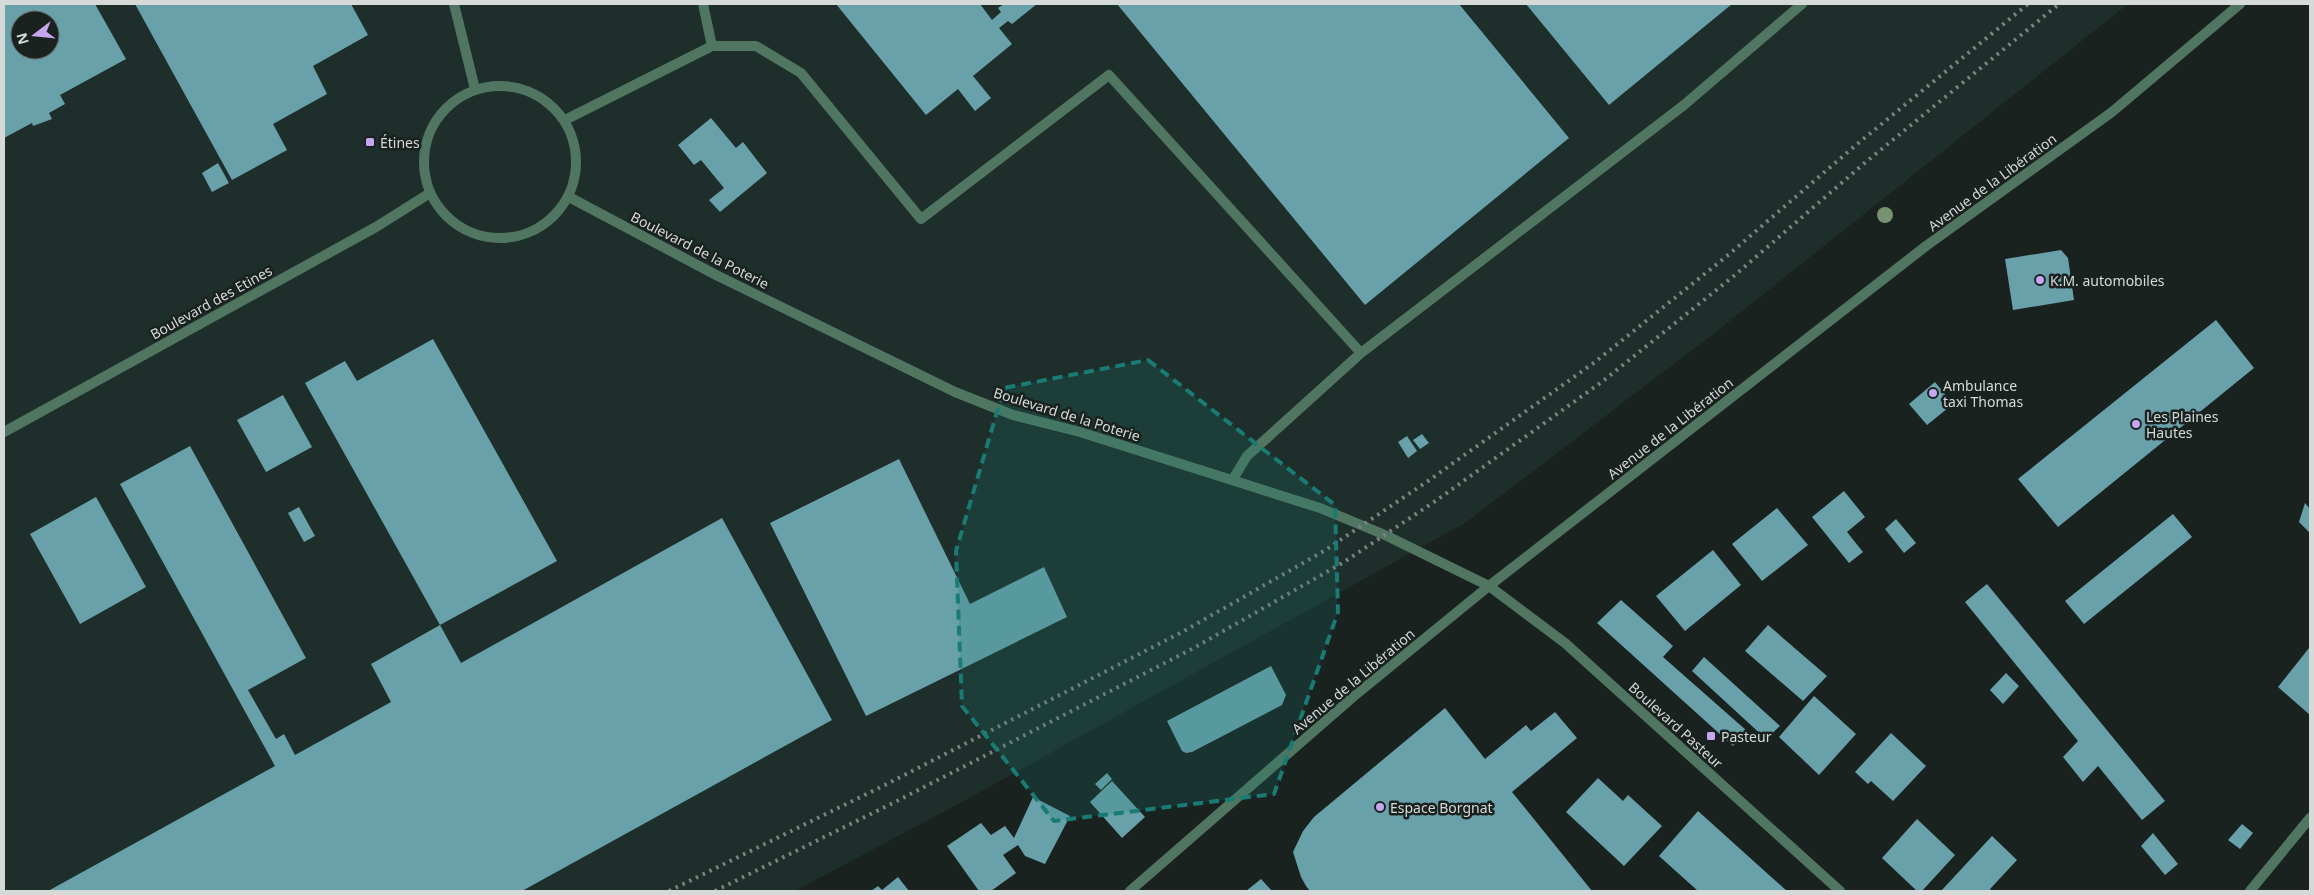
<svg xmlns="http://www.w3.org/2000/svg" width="2314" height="895" font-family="'Noto Sans',sans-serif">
	<rect width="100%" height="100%" fill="#1a2220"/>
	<path fill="#1e2e2b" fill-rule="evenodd" d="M4 4H2128L1712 335 1465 523 962 802 795 891H4ZM20 20H50V50H20Z"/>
	<path fill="#68a1aa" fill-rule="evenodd" d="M4 4H95L126 59 60 95 65 104 49 113 52 119 33 126 32 123 4 138ZM20 20H50V50H20Z
		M135 4H351L368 35 313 66 327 94 273 124 287 150 232 180Z
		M836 4H980L992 20 1001 12 998 8 1004 4H1037L1012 24 1008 21 999 28 1012 44 973 76 991 98 975 111 958 89 926 115Z
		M1117 4H1459L1569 138 1365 305Z
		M1526 4H1732L1609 105Z
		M711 118 736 148 743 142 767 173 720 212 709 200 724 188 701 160 694 165 678 145Z
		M218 163 229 183 212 192 202 173Z
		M2061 250 2068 258 2074 300 2013 310 2005 259Z
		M2216 320 2254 368 2058 527 2018 479Z
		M433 339 557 561 440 625 305 383 345 361 357 381Z
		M1935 382 1953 404 1927 425 1909 404Z
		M283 395 312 447 266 472 237 420Z
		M1422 434 1429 443 1420 449 1413 440Z
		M1407 436 1417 451 1408 458 1398 442Z
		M190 446 306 658 248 690 276 739 284 734 295 755 391 702 371 664 440 625 461 663 722 518 832 720 522 891H48L275 766 120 484Z
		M899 459 970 604 1044 567 1067 617 866 716 770 523Z
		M1844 491 1865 517 1847 532 1863 552 1849 563 1812 517Z
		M96 497 146 587 80 624 30 534Z
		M2305 503 2310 509V533L2299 522Z
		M299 507 315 536 304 542 288 513Z
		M1777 508 1808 545 1762 581 1732 544Z
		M2173 514 2192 537 2084 624 2065 601Z
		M1896 519 1916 543 1904 553 1885 529Z
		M1713 550 1741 585 1685 631 1656 596Z
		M1987 584 2165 801 2142 820 2098 766 2083 782 2063 757 2078 741 1965 602Z
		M1621 600 1673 646 1663 657 1747 731 1733 746 1597 623Z
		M1768 625 1827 676 1803 701 1745 651Z
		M2309 648 2310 649V715L2278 687Z
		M1704 657 1780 726 1766 739 1692 671Z
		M1271 666 1286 695 1282 705 1192 752 1186 753 1182 751 1167 721Z
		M2006 673 2019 686 2003 704 1990 690Z
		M1814 696 1856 734 1819 775 1779 737Z
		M1445 708 1485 759 1526 725 1531 731 1555 712 1577 738 1512 792 1592 891H1310L1306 886 1301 877 1293 852 1303 831 1314 817Z
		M1891 733 1926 766 1893 801 1871 781 1868 784 1855 772Z
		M1107 773 1112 779 1101 790 1095 784Z
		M1598 778 1623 801 1628 795 1662 826 1624 866 1566 812Z
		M1112 781 1145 817 1122 838 1090 802Z
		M1033 797 1070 816 1045 864 1025 856 1018 845 1003 855 1016 873 991 891H979L947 846 981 823 991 835 1005 826 1014 838Z
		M1698 811 1769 875 1787 891H1698L1659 856Z
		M1917 819 1955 855 1922 891H1917L1882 858Z
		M2242 824 2253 833 2240 849 2228 840Z
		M2153 833 2178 864 2165 875 2141 846Z
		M1992 836 2017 860 1990 889 1992 891H1941Z
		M898 877 909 891H871L878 886 882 890Z
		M1261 879 1272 891H1246Z"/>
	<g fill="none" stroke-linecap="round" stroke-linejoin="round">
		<path stroke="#507662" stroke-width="10" d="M703 4 712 46
			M565 120 712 46H756L801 73 921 219 1109 75 1361 353 1247 456 1233 479
			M1361 353 1684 105 1802 4"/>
		<path stroke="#507662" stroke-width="10" d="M4 432 376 227 430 193
			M1489 586 1565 643 1840 891
			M2250 891 2310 818"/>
		<path stroke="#507662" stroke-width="10" d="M454 4 475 89
			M424 162a76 76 0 1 1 152 0a76 76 0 1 1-152 0Z
			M569 197 716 275 955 392 1013 415 1080 432 1320 508 1385 535 1489 586
			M1130 891 1353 697 1489 586 1926 246 2112 112 2240 4"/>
		<path stroke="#7c8381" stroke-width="4" stroke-dasharray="2.5 5" stroke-linecap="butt" d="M669 891 885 785 1184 631 1324 551 1428 481 1595 362 1727 256 1856 145 2028 4
			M715 891 893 803 1192 649 1344 562 1437 500 1603 381 1735 275 1867 161 2059 4"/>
	</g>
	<circle fill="#77926f" cx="1885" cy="215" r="8"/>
	<path fill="#197b73" fill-opacity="0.2" stroke="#197b73" stroke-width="4" stroke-dasharray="10 6" stroke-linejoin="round" d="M1148 360 1335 505 1338 612 1274 794 1054 821 962 706 956 551 1004 388Z"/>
	<g fill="#c6a6f0" stroke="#1a2220" stroke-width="2">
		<rect x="365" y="137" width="10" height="10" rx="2.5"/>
		<circle cx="2040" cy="280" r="5"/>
		<circle cx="1933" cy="393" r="5"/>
		<circle cx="2136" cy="424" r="5"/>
		<rect x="1706" y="731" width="10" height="10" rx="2.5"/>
		<circle cx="1380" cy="807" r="5"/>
	</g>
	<g text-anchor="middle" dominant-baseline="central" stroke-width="5" stroke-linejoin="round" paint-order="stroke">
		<g font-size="14" fill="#d5dad9" stroke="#1a2220" text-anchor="start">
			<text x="380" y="142">Étines</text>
			<text x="2050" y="280">K.M. automobiles</text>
			<text x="1943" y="385">Ambulance<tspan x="1943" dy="16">taxi Thomas</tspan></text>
			<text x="2146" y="416">Les Plaines<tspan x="2146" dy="16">Hautes</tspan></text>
			<text x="1721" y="736">Pasteur</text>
			<text x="1390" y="807">Espace Borgnat</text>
		</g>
		<g font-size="14" fill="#d5dad9" stroke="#1a2220">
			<text transform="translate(1992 182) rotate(-36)">Avenue de la Libération</text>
			<text transform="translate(700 250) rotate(27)">Boulevard de la Poterie</text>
			<text transform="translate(211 302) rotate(-29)">Boulevard des Etines</text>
			<text transform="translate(1067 414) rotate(17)">Boulevard de la Poterie</text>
			<text transform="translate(1670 428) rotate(-38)">Avenue de la Libération</text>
			<text transform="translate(1353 681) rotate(-40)">Avenue de la Libération</text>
			<text transform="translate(1676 725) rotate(42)">Boulevard Pasteur</text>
		</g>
	</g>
	<rect width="2314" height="895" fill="none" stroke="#d5dad9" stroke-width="10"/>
	<g transform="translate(35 35) rotate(254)"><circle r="24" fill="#1a2220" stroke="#656c6a"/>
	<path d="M0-4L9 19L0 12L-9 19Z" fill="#c6a6f0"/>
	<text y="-8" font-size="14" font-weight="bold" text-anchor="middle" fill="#d5dad9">N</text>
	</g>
</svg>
